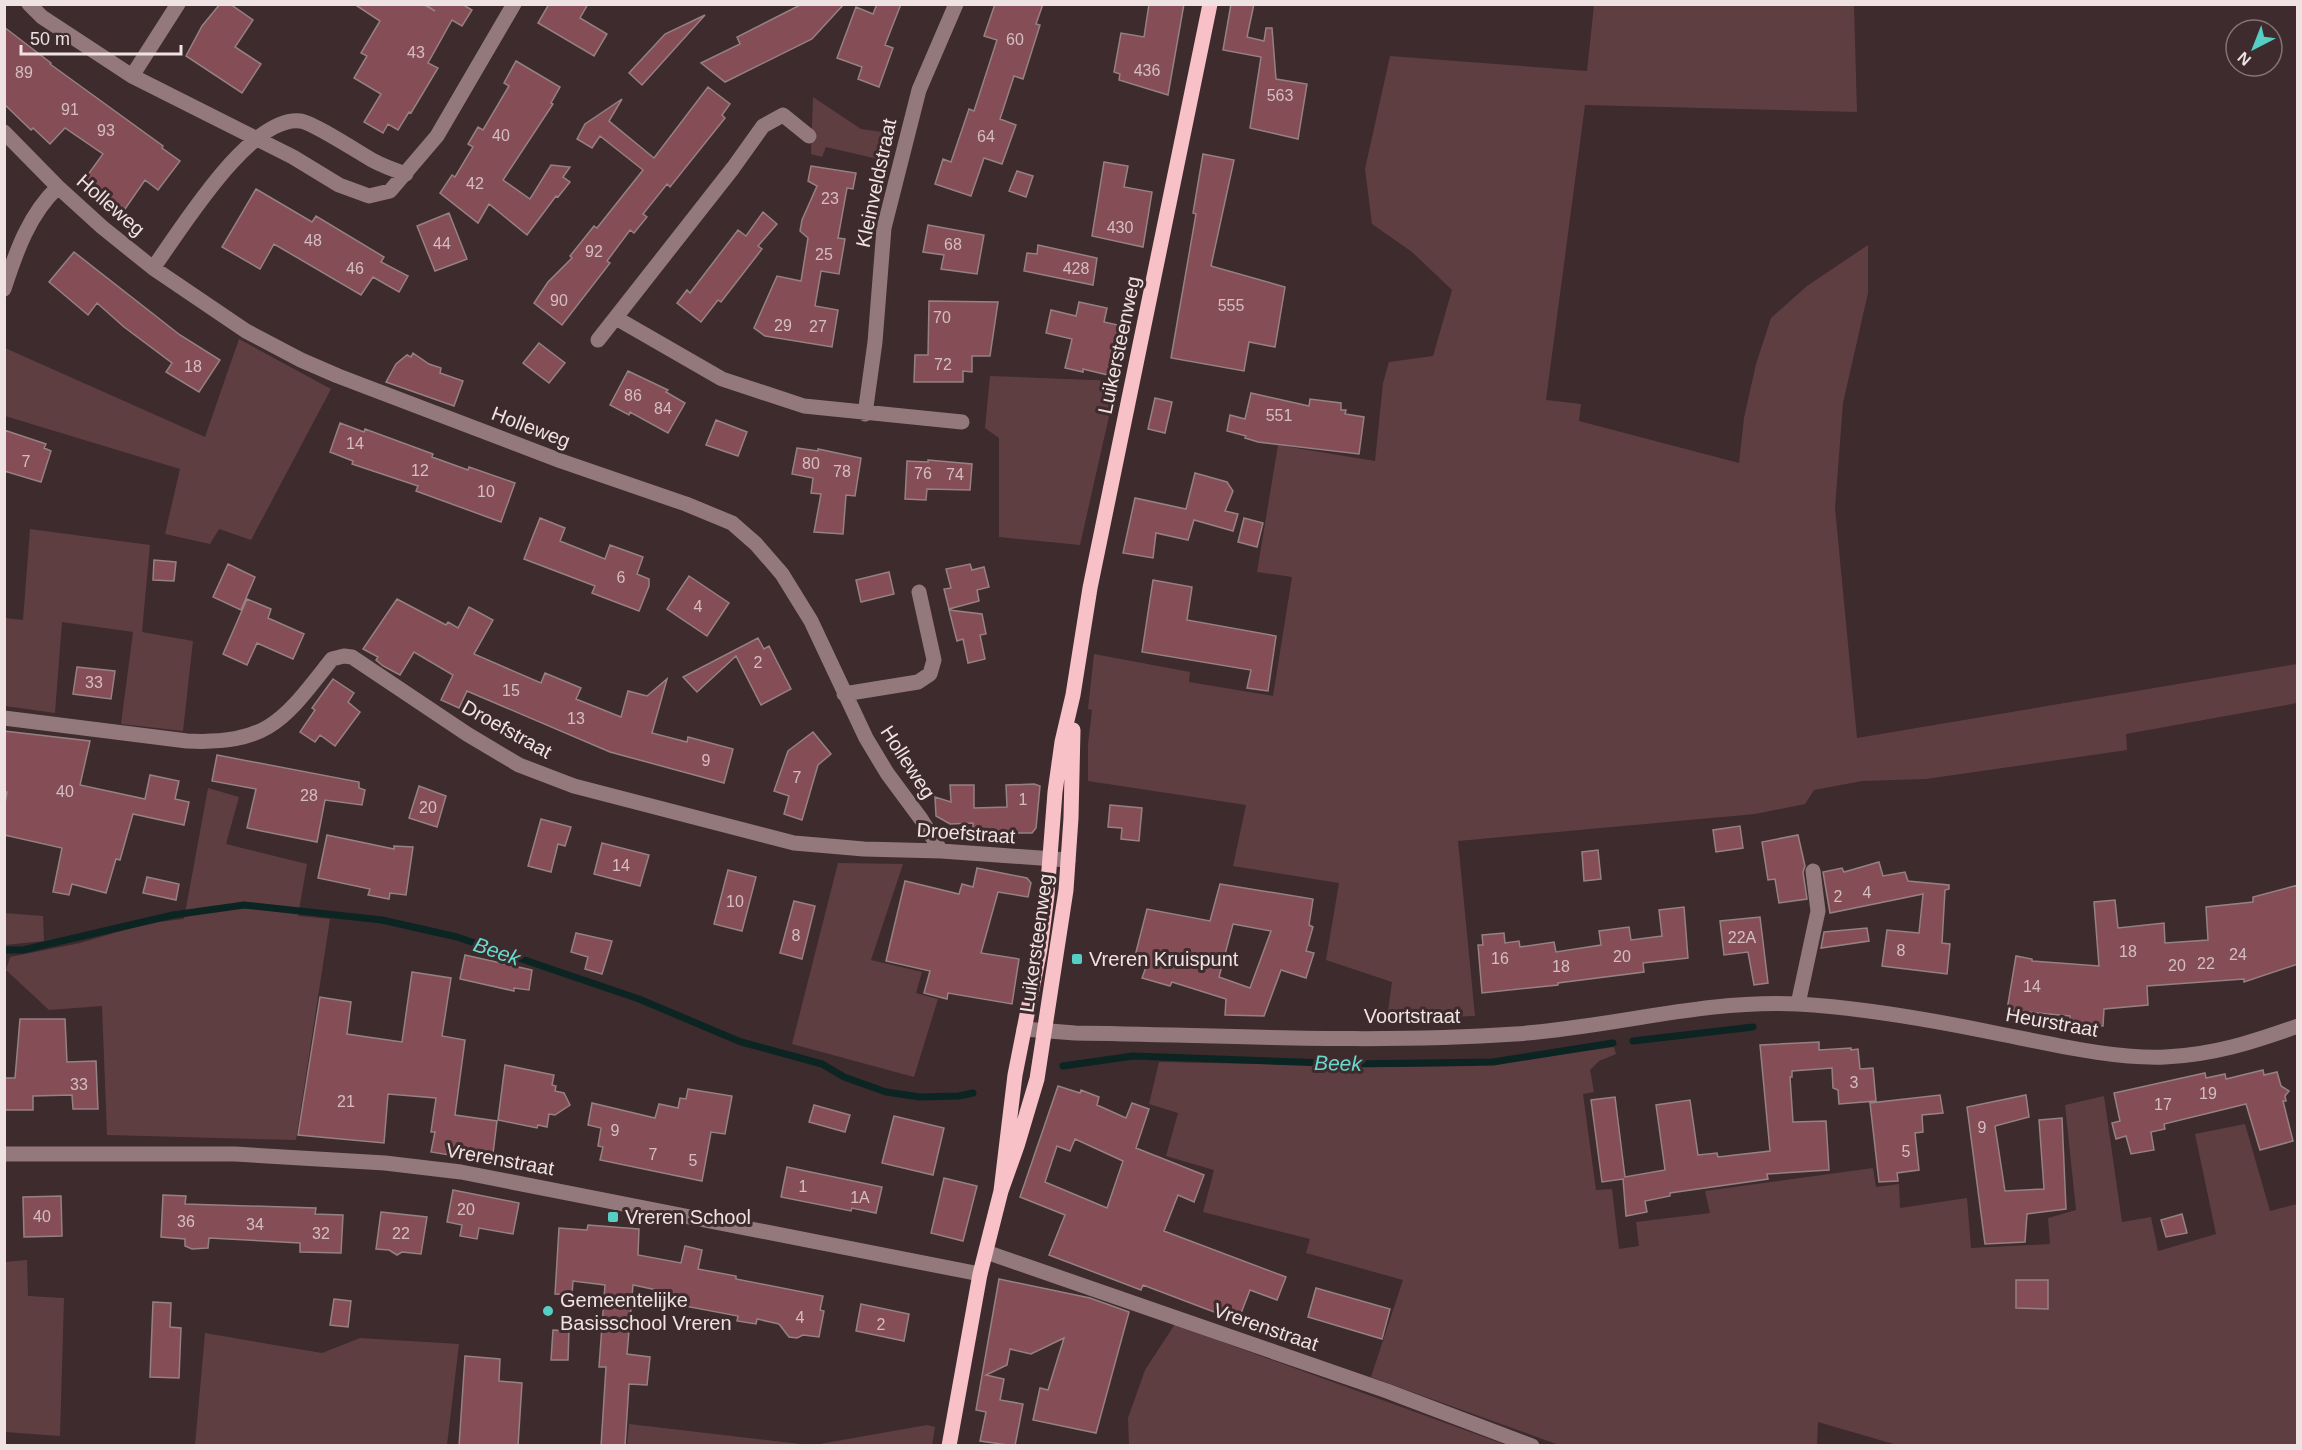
<svg xmlns="http://www.w3.org/2000/svg" width="2302" height="1450" font-family="Arial,sans-serif">
	<rect width="100%" height="100%" fill="#3d2b2d"/>
	<path fill="#5f3e42" d="M1594 5H1854L1857 112 1585 105 1546 400 1581 404 1579 421 1739 463 1744 418 1756 364 1771 318 1807 286 1868 245V293L1843 403 1835 508 1857 738 2297 664V703L2126 734 2127 750 1926 779 1862 781 1814 790 1805 804 1755 814 1458 841 1475 1016 1387 1019 1392 982 1326 960 1339 883 1233 866 1246 805 1088 781V744L1092 710 1088 709 1094 654 1190 672 1189 682 1273 696 1292 577 1257 572 1278 445 1375 461 1383 383 1389 362 1433 356 1452 290 1412 252 1372 224 1365 169 1390 56 1587 71Z
		M813 97 861 129 889 133 882 160 826 147 822 157 811 154Z
		M239 339 331 389 251 540 219 529 210 544 165 534 180 469 5 416V348L205 437Z
		M990 376 1117 381 1080 545 999 537V438L985 428Z
		M30 529 150 545 142 632 193 641 183 731 121 724 133 632 62 622 55 713 5 706V618L23 620Z
		M208 788 239 797 226 844 307 864 298 916 330 919 296 1140 107 1135 102 1006 49 1010 6 970 10 957 80 943 148 923 184 919Z
		M838 863 903 864 871 960 922 972 916 993 938 999 914 1077 792 1044Z
		M4 913 43 916 44 941 5 945Z
		M1614 1047 1616 1054 1599 1061 1590 1070 1594 1092 1583 1094 1596 1190 1612 1189 1619 1249 1639 1246 1636 1222 1710 1213 1705 1191 1873 1168 1876 1187 1899 1184 1900 1208 1967 1198 1971 1248 2050 1244 2048 1218 2076 1210 2065 1105 2104 1096 2122 1222 2151 1217 2158 1251 2216 1234 2195 1134 2245 1124 2270 1211 2297 1204V1445H1897L1818 1422 1817 1445H1559L1371 1377 1403 1280 1306 1253 1310 1239 1203 1212 1214 1170 1166 1156 1178 1113 1149 1104 1159 1062 1402 1067 1474 1066Z
		M27 1260 28 1296 64 1298 60 1436 5 1432V1262Z
		M1177 1321 1225 1343 1506 1445H1129L1128 1418 1145 1370Z
		M205 1333 322 1353 360 1338 459 1344 447 1445H195Z
		M629 1424 809 1445H627Z
		M927 1425 935 1427 932 1445H814Z"/>
	<g fill="none" stroke-linecap="round" stroke-linejoin="round">
		<path stroke="#0c2422" stroke-width="7" d="M4 950H23L173 915 244 905 382 920 457 937 639 999 741 1042 822 1064 844 1077 886 1092 920 1097 959 1096 973 1093
			M1633 1041 1753 1027
			M1063 1066 1133 1056 1353 1064 1493 1062 1613 1043"/>
	</g>
	<path fill="#854e56" stroke="#968082" stroke-width="1.5" fill-rule="evenodd" d="M220 4H230L253 20 235 47 261 64 242 93 186 56 202 26Z
		M354 4H423L435 11 425 4H462L472 10 462 26 452 20 428 63 438 68 411 113 409 112 398 130 388 124 383 133 364 122 381 94 354 78 367 56 361 53 380 21Z
		M549 4H588L580 18 607 34 594 56 538 23Z
		M802 4H844L812 39 725 82 701 63 740 44 737 37Z
		M877 4H901L885 45 893 48 879 87 858 79 862 67 837 58 856 7 873 14Z
		M995 4H1043L1036 24 1040 25 1023 79 1014 76 1000 119 1016 125 1002 164 984 158 971 196 935 184 943 159 951 162 969 109 974 111 997 40 984 36Z
		M1149 4H1184L1168 95 1119 80 1120 74 1114 72 1121 33 1144 37Z
		M1231 4H1254L1247 37 1264 41 1266 28H1272L1276 79 1307 84 1298 139 1250 128 1261 57 1223 50Z
		M705 15 642 85 629 73 665 34Z
		M4 27 51 63 50 64 163 146 162 148 180 161 158 190 145 180 125 209 84 180 103 154 65 128 50 144 33 128 31 130 4 104Z
		M516 61 560 87 551 103 553 104 503 180 530 199 551 165 570 167 563 177 570 182 558 197 556 196 527 235 489 204 478 223 440 193 452 175 455 177 473 147 468 144 478 127 483 130 509 86 504 83Z
		M708 87 730 104 722 115 725 118 670 187 667 184 643 214 647 217 634 233 630 230 607 261 610 263 562 325 534 303 548 282 572 258 570 256 594 226 597 228 643 170 600 136 592 148 577 139 585 124 622 99 609 121 654 158Z
		M1203 154 1234 160 1211 266 1285 287 1275 347 1249 342 1244 371 1171 358 1196 214 1193 213Z
		M1104 162 1128 166 1124 187 1152 192 1143 247 1092 236Z
		M811 166 856 173 853 189 847 188 838 238 845 239 839 274 821 271 815 306 838 310 832 347 765 336 754 328 777 276 801 281 808 238 800 231 802 220 817 186 808 181Z
		M1017 171 1033 176 1026 197 1009 191Z
		M256 189 312 222 316 216 384 257 381 262 408 276 399 292 373 277 361 295 274 244 260 269 222 247Z
		M763 212 777 224 758 246 762 249 721 302 718 300 701 322 677 303 687 290 690 293 738 230 746 236Z
		M449 213 467 259 435 271 417 226Z
		M928 225 984 235 977 274 941 269 944 255 923 252Z
		M1038 245 1097 258 1093 285 1024 271 1027 253 1037 254Z
		M74 252 180 335 220 360 199 392 166 372 172 363 124 327 97 303 88 315 49 282Z
		M929 301 998 302 990 356H972V372L963 371V382H914L915 355H928Z
		M1079 302 1107 308 1104 322 1127 327 1116 377 1083 369V372L1065 368 1072 339 1046 333 1051 310 1076 316Z
		M539 343 565 363 549 383 523 363Z
		M413 353 429 364 441 368 440 373 463 381 454 406 386 382 396 364 407 355 411 357Z
		M628 371 668 390 666 392 685 403 668 433 630 412 629 415 610 405Z
		M1251 393 1309 406 1310 399 1341 403V410H1346L1345 414 1364 417 1359 454 1258 442 1245 438 1246 436 1227 431 1230 415 1245 419Z
		M1155 398 1172 402 1165 433 1148 429Z
		M716 420 747 432 738 456 706 445Z
		M340 423 364 432 365 429 433 454 432 457 468 470 469 467 515 483 501 522 416 491 418 486 352 464 353 461 330 452Z
		M4 430 46 444 44 448 51 451 41 482 4 471Z
		M797 448 818 451V449L861 458 855 496 846 495 843 534 814 532 821 494 811 493 813 478 792 474Z
		M928 460 972 464 970 490 927 489 926 500 905 499 907 461 928 462Z
		M1195 473 1227 482 1233 491 1225 511 1238 514 1233 531 1194 520 1188 540 1156 533 1153 558 1123 553 1135 498 1186 509Z
		M540 518 565 528 560 541 605 559 610 545 643 557 637 574 649 579V586L639 611 592 593 595 586 524 559Z
		M1244 518 1263 523 1257 547 1238 542Z
		M154 560 176 562 174 581 153 580Z
		M228 564 255 577 241 610 213 597Z
		M970 564 972 570 984 567 989 587 977 590 979 601 949 609 944 589 951 588 946 569Z
		M889 572 894 594 861 602 856 580Z
		M689 576 729 603 707 636 667 609Z
		M1153 580 1192 587 1187 620 1276 636 1268 691 1247 688 1251 670 1142 652Z
		M247 599 271 609 268 618 304 634 293 659 257 643 247 665 223 654Z
		M397 599 446 625 448 622 458 628 469 607 493 620 474 654 541 683 545 673 581 688 576 699 621 717 628 691 647 696 667 679 652 733 687 742 688 737 733 749 724 783 610 752 467 691 459 708 441 700 453 675 414 652 400 675 383 666 376 660 378 657 363 649Z
		M949 610 982 614 986 634 980 635 985 659 968 663 963 639 957 641Z
		M758 638 764 649 769 646 791 689 761 705 736 656 697 692 683 677Z
		M77 667 115 671 111 699 73 694Z
		M333 679 354 693 348 702 360 712 335 746 320 735 315 742 300 732 315 710 312 708Z
		M4 731 90 741 80 785 145 799 150 775 179 781 175 799 189 802 184 825 133 814 120 860 116 859 106 893 72 884 69 895 53 892 62 848 4 835V809L7 792H4Z
		M813 732 831 754 818 765 802 820 784 814 789 796 774 791 788 751Z
		M217 755 359 782V788L365 790 362 805 325 800 317 842 247 828 256 789 212 781Z
		M1034 784 1040 786 1036 828 1032 833H973V823L950 824 936 816 935 797 951 802 950 785H974V808L1007 807 1006 785Z
		M419 786 446 796 437 827 409 818Z
		M1110 805 1142 808 1139 841 1121 839 1122 828 1108 827Z
		M541 819 571 827 565 846 558 844 551 872 528 866Z
		M1740 826 1743 848 1716 852 1713 830Z
		M327 835 394 849V846L413 847 406 895 390 893 389 899 368 895 370 889 318 878Z
		M1798 835 1805 866 1803 872 1807 899 1779 903 1775 879 1768 880 1762 842Z
		M602 843 649 855 640 886 594 874Z
		M1598 850 1601 879 1584 881 1582 852Z
		M1879 862 1883 876 1905 872 1908 881 1949 885V889L1945 890 1942 943 1950 944 1947 974 1882 966 1887 930 1919 933 1923 894 1830 913 1823 872 1842 868 1844 872Z
		M977 868 1027 878 1031 883 1028 897 998 892 981 953 1019 959 1012 1004 948 993 947 999 924 993 930 971 886 961 905 881 959 894 962 884 973 887Z
		M728 870 756 877 742 931 714 924Z
		M147 877 179 884 176 900 143 893Z
		M1220 884 1313 899 1309 925 1313 927 1306 951 1314 953 1306 978 1281 970 1264 1016 1225 1015 1226 999 1172 982 1170 986 1142 978 1149 959 1135 956 1147 909 1210 921ZM1233 924 1271 931 1250 988 1219 977Z
		M2298 885V964L2244 982V979L2147 986 2148 1005 2104 1009 2103 1026 2070 1025V1016L2007 1010 2016 956 2032 959V961L2099 966 2094 902 2115 900 2118 928 2164 923 2165 943 2208 940 2206 907 2253 902V897Z
		M794 901 815 906 802 959 780 953Z
		M1684 907 1688 958 1643 963 1644 972 1558 983V985L1482 993 1478 945H1483L1482 935 1504 933 1505 943 1519 941 1520 947 1554 942 1556 952 1601 945 1599 931 1629 927 1631 940 1662 936 1659 910Z
		M1760 917 1768 983 1754 985 1748 952 1724 955 1720 921Z
		M1867 928 1869 941 1821 948 1824 932Z
		M576 933 612 941 602 974 585 969 588 957 571 952Z
		M465 955 532 970 529 990 514 988V991L460 979Z
		M412 972 451 978 442 1036 465 1040 455 1115 497 1121 492 1162 431 1152 435 1132H431L436 1098 388 1094 384 1143 298 1135 320 997 351 1002 347 1034 402 1042Z
		M20 1019H65L67 1062 96 1061 98 1109H73L72 1095 33 1096V1110H4V1078H15Z
		M1819 1042V1050L1851 1048V1050L1858 1049 1860 1069 1873 1068 1876 1101 1839 1104 1838 1090 1833 1088 1832 1068 1792 1071V1077H1790L1793 1122 1826 1121 1829 1170 1767 1174 1768 1179 1670 1193V1196L1645 1201 1647 1212 1626 1216 1623 1179 1602 1182 1591 1100 1615 1097 1625 1177 1665 1170 1656 1105 1690 1100 1698 1155 1717 1153 1718 1157 1770 1151 1760 1045Z
		M505 1065 554 1075 552 1085 556 1086 555 1091 564 1093 570 1105 555 1115 549 1114 547 1127 538 1125 537 1128 498 1120Z
		M2263 1070 2264 1075 2277 1072 2281 1086 2289 1091 2285 1096 2286 1101H2283L2293 1141 2260 1150 2246 1104 2164 1124 2165 1129 2151 1132 2154 1150 2131 1154 2126 1136 2116 1139 2112 1123 2120 1121 2114 1093 2205 1073 2206 1078 2225 1074 2226 1079Z
		M1058 1086 1080 1093 1081 1090 1099 1097 1097 1105 1126 1118 1132 1103 1149 1109 1136 1148 1204 1175 1194 1202 1178 1195 1164 1231 1286 1277 1277 1300 1250 1290 1238 1321 1143 1285 1141 1290 1049 1255 1065 1215 1020 1197ZM1075 1139 1123 1161 1107 1208 1045 1182 1057 1146 1070 1151Z
		M688 1089 732 1096 725 1134 711 1132 702 1181 600 1160 603 1147 598 1146 601 1128 588 1125 592 1103 655 1118 659 1104 678 1108 680 1098 686 1099Z
		M1940 1095 1943 1113 1922 1115 1923 1132 1915 1133 1919 1170 1897 1173 1898 1181 1879 1182 1870 1103Z
		M2026 1095 2029 1117 1995 1126 2005 1191 2044 1189 2039 1120 2062 1118 2066 1209 2027 1214 2025 1242 1985 1244 1967 1107Z
		M814 1105 850 1115 845 1132 809 1122Z
		M894 1116 944 1128 933 1175 882 1163Z
		M787 1167 882 1187 876 1213 852 1208 851 1211 781 1197Z
		M944 1178 977 1186 963 1241 931 1233Z
		M453 1190 519 1203 513 1234 479 1228 477 1239 460 1236 462 1225 447 1222Z
		M163 1195 186 1196 185 1204 316 1208 315 1214 343 1215 341 1253 300 1252V1243L209 1238 208 1248 192 1249 185 1246V1239L161 1237Z
		M61 1196 62 1236 24 1237 23 1197Z
		M381 1212 427 1217 421 1254 402 1252 397 1255 389 1250 376 1249Z
		M2182 1214 2187 1233 2166 1237 2161 1220Z
		M588 1225 639 1229 638 1255 681 1263 685 1246 702 1250 698 1269 736 1276V1279L823 1296 820 1310 824 1311 819 1337 803 1335 797 1338 789 1337 779 1324 757 1319 756 1324 737 1321 738 1316 674 1304 676 1294 633 1285 627 1354 650 1357 647 1385 629 1384 625 1446H601L606 1367H599L605 1285 573 1281 572 1295 555 1294 559 1228 587 1230Z
		M999 1279 1090 1298 1129 1312 1096 1433 1033 1420 1040 1388 1048 1390 1064 1338 1031 1354 1010 1349 1007 1365 986 1375 1004 1379 1000 1400 1023 1404 1015 1446 980 1441 986 1412 976 1410Z
		M2016 1280H2048V1309L2016 1308Z
		M1316 1288 1390 1309 1382 1339 1308 1317Z
		M334 1299 351 1301 348 1327 330 1325Z
		M153 1302 171 1303 170 1327 181 1328 179 1378 150 1377Z
		M861 1304 909 1314 904 1341 856 1331Z
		M553 1330 569 1331 568 1360H551Z
		M465 1356 500 1359 499 1381 522 1383 518 1446H459Z"/>
	<g fill="none" stroke-linecap="round" stroke-linejoin="round">
		<path stroke="#94797c" stroke-width="15" d="M29 4 42 17 132 76 293 157 339 185 369 196 390 191 437 136 514 4
			M132 76 178 4
			M4 132 58 187 102 227 153 268 246 331 301 360 338 376 561 461 686 504 732 523 756 544 782 574 811 621 866 738 887 773 921 819 941 851
			M153 268C181 230 249 116 300 121 312 122 358 152 372 160 383 166 394 170 406 174
			M4 289C16 252 29 214 58 187
			M616 318 722 379 804 406 962 422
			M598 340 733 168 763 126 783 115 809 136
			M865 414 875 342 884 228 919 90 956 4
			M844 694 918 682 930 674 934 660 919 592
			M4 718 187 741C270 745 285 718 332 659L344 656 352 657 467 734 519 765 574 786 794 843 864 849 941 851 1068 860
			M1798 1004 1818 911 1813 871
			M1024 1029 1075 1033C1221 1035 1369 1044 1515 1034 1609 1028 1703 999 1798 1004 1866 1008 1933 1020 2000 1034 2052 1044 2112 1059 2165 1057 2213 1055 2253 1042 2298 1026
			M4 1154H235L385 1163 461 1172 980 1274
			M986 1252 1387 1391 1532 1446"/>
		<path stroke="#f8c1c7" stroke-width="15" d="M1001 1191 1015 1075 1040 949 1047 895 1055 792 1062 742 1073 695 1090 588 1210 4
			M949 1446 980 1274 1001 1191 1017 1146 1037 1079 1066 890 1071 818 1073 730"/>
	</g>
	<g fill="#56cec4" stroke="#3d2b2d" stroke-width="2">
		<rect x="1071" y="953" width="12" height="12" rx="3"/>
		<rect x="607" y="1211" width="12" height="12" rx="3"/>
		<circle cx="548" cy="1311" r="6"/>
	</g>
	<g text-anchor="middle" dominant-baseline="central" stroke-width="6" stroke-linejoin="round" paint-order="stroke">
		<g font-size="16" fill="#d4bdc0">
			<text x="1015" y="39">60</text>
			<text x="416" y="52">43</text>
			<text x="1147" y="70">436</text>
			<text x="24" y="72">89</text>
			<text x="1280" y="95">563</text>
			<text x="70" y="109">91</text>
			<text x="106" y="130">93</text>
			<text x="501" y="135">40</text>
			<text x="986" y="136">64</text>
			<text x="475" y="183">42</text>
			<text x="830" y="198">23</text>
			<text x="1120" y="227">430</text>
			<text x="313" y="240">48</text>
			<text x="442" y="243">44</text>
			<text x="953" y="244">68</text>
			<text x="594" y="251">92</text>
			<text x="824" y="254">25</text>
			<text x="355" y="268">46</text>
			<text x="1076" y="268">428</text>
			<text x="559" y="300">90</text>
			<text x="1231" y="305">555</text>
			<text x="942" y="317">70</text>
			<text x="783" y="325">29</text>
			<text x="818" y="326">27</text>
			<text x="943" y="364">72</text>
			<text x="193" y="366">18</text>
			<text x="633" y="395">86</text>
			<text x="663" y="408">84</text>
			<text x="1279" y="415">551</text>
			<text x="355" y="443">14</text>
			<text x="26" y="461">7</text>
			<text x="811" y="463">80</text>
			<text x="420" y="470">12</text>
			<text x="842" y="471">78</text>
			<text x="923" y="473">76</text>
			<text x="955" y="474">74</text>
			<text x="486" y="491">10</text>
			<text x="621" y="577">6</text>
			<text x="698" y="606">4</text>
			<text x="758" y="662">2</text>
			<text x="94" y="682">33</text>
			<text x="511" y="690">15</text>
			<text x="576" y="718">13</text>
			<text x="706" y="760">9</text>
			<text x="797" y="777">7</text>
			<text x="65" y="791">40</text>
			<text x="309" y="795">28</text>
			<text x="1023" y="799">1</text>
			<text x="428" y="807">20</text>
			<text x="621" y="865">14</text>
			<text x="1867" y="892">4</text>
			<text x="1838" y="896">2</text>
			<text x="735" y="901">10</text>
			<text x="796" y="935">8</text>
			<text x="1742" y="937">22A</text>
			<text x="1901" y="950">8</text>
			<text x="2128" y="951">18</text>
			<text x="2238" y="954">24</text>
			<text x="1622" y="956">20</text>
			<text x="1500" y="958">16</text>
			<text x="2206" y="963">22</text>
			<text x="2177" y="965">20</text>
			<text x="1561" y="966">18</text>
			<text x="2032" y="986">14</text>
			<text x="1854" y="1082">3</text>
			<text x="79" y="1084">33</text>
			<text x="2208" y="1093">19</text>
			<text x="346" y="1101">21</text>
			<text x="2163" y="1104">17</text>
			<text x="1982" y="1127">9</text>
			<text x="615" y="1130">9</text>
			<text x="1906" y="1151">5</text>
			<text x="653" y="1154">7</text>
			<text x="693" y="1160">5</text>
			<text x="803" y="1186">1</text>
			<text x="860" y="1197">1A</text>
			<text x="466" y="1209">20</text>
			<text x="42" y="1216">40</text>
			<text x="186" y="1221">36</text>
			<text x="255" y="1224">34</text>
			<text x="321" y="1233">32</text>
			<text x="401" y="1233">22</text>
			<text x="800" y="1317">4</text>
			<text x="881" y="1324">2</text>
		</g>
		<g font-size="20" fill="#efe2e3" stroke="#3d2b2d">
			<text transform="translate(876 183) rotate(-78)">Kleinveldstraat</text>
			<text transform="translate(111 205) rotate(41)">Holleweg</text>
			<text transform="translate(1119 345) rotate(-78)">Luikersteenweg</text>
			<text transform="translate(531 427) rotate(21)">Holleweg</text>
			<text transform="translate(507 729) rotate(29)">Droefstraat</text>
			<text transform="translate(908 762) rotate(57)">Holleweg</text>
			<text transform="translate(966 833) rotate(4)">Droefstraat</text>
			<text transform="translate(1036 943) rotate(-82)">Luikersteenweg</text>
			<text x="1412" y="1016">Voortstraat</text>
			<text transform="translate(2052 1022) rotate(10)">Heurstraat</text>
			<text transform="translate(500 1159) rotate(10)">Vrerenstraat</text>
			<text transform="translate(1266 1327) rotate(19)">Vrerenstraat</text>
		</g>
		<g font-size="20" fill="#efe2e3" stroke="#3d2b2d" text-anchor="start">
			<text x="1089" y="959">Vreren Kruispunt</text>
			<text x="625" y="1217">Vreren School</text>
			<text x="560" y="1300">Gemeentelijke<tspan x="560" dy="23">Basisschool Vreren</tspan></text>
		</g>
		<g font-size="21" font-style="italic" fill="#67dad0" stroke="#3d2b2d">
			<text transform="translate(497 951) rotate(19)">Beek</text>
			<text transform="translate(1338 1063) rotate(1)">Beek</text>
		</g>
	</g>
	<rect width="2302" height="1450" fill="none" stroke="#efe2e3" stroke-width="12"/>
	<g transform="translate(2254 48) rotate(222)"><circle r="28" fill="#3d2b2d" stroke="#847476" stroke-width="1.5"/>
	<path d="M0-4.5L10 22L0 15L-10 22Z" fill="#56cec4"/>
	<text y="-9" font-size="16" font-weight="bold" text-anchor="middle" fill="#efe2e3">N</text>
	</g>
	<path d="M21 45v9h160v-9" fill="none" stroke="#efe2e3" stroke-width="3"/>
	<text x="30" y="45" font-size="18" fill="#efe2e3" stroke="#3d2b2d" stroke-width="4.5" paint-order="stroke">50 m</text>
</svg>
